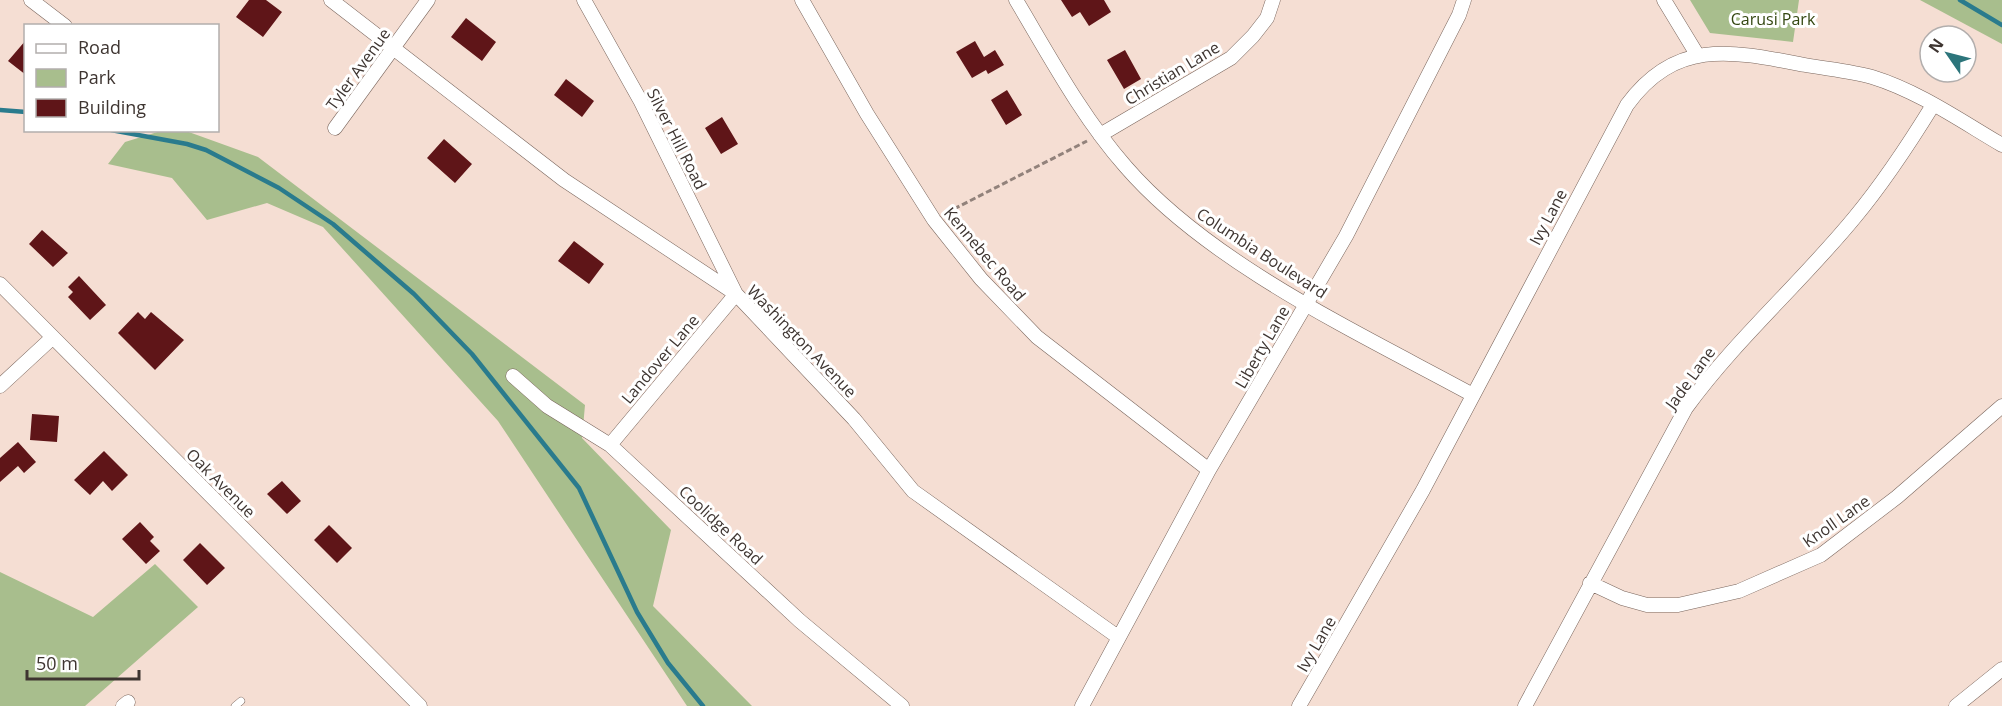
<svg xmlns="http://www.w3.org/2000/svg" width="2002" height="706" font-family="'Open Sans',sans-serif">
	<rect width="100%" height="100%" fill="#f5ded3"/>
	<path fill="#a8be8d" d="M1690 0H1799L1793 42 1710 33Z
		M1920 0H2002V44Z
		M164 130 186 131 258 157 585 405 582 438 671 530 653 606 752 706H687L498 421 323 227 267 203 207 220 172 178 108 164 125 142Z
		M155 564 198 607 85 706H0V572L93 617Z"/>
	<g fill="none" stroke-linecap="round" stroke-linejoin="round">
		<path stroke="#2a7b8d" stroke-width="4.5" d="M1960 0 2002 25
			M0 110 26 112
			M111 130 187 144 206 150 279 188 333 224 414 294 472 354 579 488 637 612 668 663 703 706"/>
	</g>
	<path fill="#5f1518" d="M249 0H266L282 12 263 37 236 17Z
		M1061 0H1104L1111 12 1089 26 1080 12 1072 17Z
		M466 18 496 42 482 61 451 37Z
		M26 40V75L8 61Z
		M975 41 984 57 995 50 1004 65 988 74 986 70 972 78 956 52Z
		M1125 50 1141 79 1124 89 1107 60Z
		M566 79 594 101 582 117 554 95Z
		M1007 90 1022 115 1006 125 991 100Z
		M722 117 738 144 721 154 705 128Z
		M444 139 472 164 455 183 427 158Z
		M42 230 68 253 53 267 29 244Z
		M574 241 604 264 589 284 558 261Z
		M79 276 106 305 90 320 68 297 73 292 68 287Z
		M138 312 145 319 151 312 184 340 155 370 118 333Z
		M32 414 59 416 57 442 30 440Z
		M18 442 36 462 24 473 18 466 0 482V458Z
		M104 451 128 475 112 491 103 481 90 495 74 480Z
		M282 481 301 501 287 514 267 494Z
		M140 522 154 537 150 541 160 551 146 564 122 539Z
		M329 525 352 548 337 563 314 540Z
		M200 543 225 568 207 585 183 560Z"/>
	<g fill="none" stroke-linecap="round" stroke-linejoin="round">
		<g stroke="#7a665d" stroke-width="8">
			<path id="lane" d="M235 706 241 701"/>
		</g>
		<g stroke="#7a665d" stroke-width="15">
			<path id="street" d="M31 0 65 26
				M331 0 564 180 736 294 854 419 913 491 1118 637
				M584 0 640 100 736 294 610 445
				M802 0 867 114 934 220 981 279 1037 337 1209 470
				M1016 0C1050 57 1082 117 1126 167 1210 264 1361 334 1473 395
				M1664 0 1698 56
				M335 128 428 0
				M1100 135 1231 58 1253 36 1267 18 1273 0
				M0 284 420 706
				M513 376 547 406 610 445 800 621 902 706
				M0 386 52 338
				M1590 583 1622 598 1647 605H1678L1739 591 1821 555 1897 497 2002 406
				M123 706 128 702
				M1082 706 1209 470 1346 236 1459 15 1464 0
				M1299 706 1423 490 1627 105C1676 38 1732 51 1805 65 1827 69 1851 71 1872 77 1918 91 1961 121 2002 145
				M1525 706 1686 408C1736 339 1801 283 1855 217 1884 182 1909 144 1933 105
				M1956 706 2002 669"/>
		</g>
		<path stroke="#92827b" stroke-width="3" stroke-dasharray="6 3" stroke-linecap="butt" d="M946 213 1087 141"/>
		<use href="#lane" stroke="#fff" stroke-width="7"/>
		<use href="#street" stroke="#fff" stroke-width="14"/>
	</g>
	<g text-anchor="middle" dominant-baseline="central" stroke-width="6" stroke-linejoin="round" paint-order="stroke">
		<g font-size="16" fill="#344711" stroke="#fff">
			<text x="1773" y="19">Carusi Park</text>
		</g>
		<g font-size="16" fill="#3e3531" stroke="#fff">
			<text transform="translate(358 69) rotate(-54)">Tyler Avenue</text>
			<text transform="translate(1172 73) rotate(-31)">Christian Lane</text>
			<text transform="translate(677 139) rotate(63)">Silver Hill Road</text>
			<text transform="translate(1548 217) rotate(-62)">Ivy Lane</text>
			<text transform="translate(1262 253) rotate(33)">Columbia Boulevard</text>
			<text transform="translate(985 254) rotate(50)">Kennebec Road</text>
			<text transform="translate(802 341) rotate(46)">Washington Avenue</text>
			<text transform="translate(1262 347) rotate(-60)">Liberty Lane</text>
			<text transform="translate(660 359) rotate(-50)">Landover Lane</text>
			<text transform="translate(1690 378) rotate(-54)">Jade Lane</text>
			<text transform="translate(221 483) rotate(45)">Oak Avenue</text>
			<text transform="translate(1836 521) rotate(-35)">Knoll Lane</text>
			<text transform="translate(721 525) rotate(43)">Coolidge Road</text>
			<text transform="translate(1316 644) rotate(-60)">Ivy Lane</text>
		</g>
	</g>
	<rect x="24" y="24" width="195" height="108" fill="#ffffff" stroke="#b2aead" stroke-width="1.5"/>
	<rect x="36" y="44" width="30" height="9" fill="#ffffff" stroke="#b2aead" stroke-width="1.5"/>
	<text x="78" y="54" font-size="18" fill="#3e3531">Road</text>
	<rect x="36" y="69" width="30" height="18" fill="#a8be8d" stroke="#b2aead" stroke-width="1.5"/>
	<text x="78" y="84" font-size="18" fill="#3e3531">Park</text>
	<rect x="36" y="99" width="30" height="18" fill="#5f1518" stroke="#b2aead" stroke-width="1.5"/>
	<text x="78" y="114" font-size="18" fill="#3e3531">Building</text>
	<g transform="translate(1948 54) rotate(305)"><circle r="28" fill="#ffffff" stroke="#b2aead" stroke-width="1.5"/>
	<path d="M0-4.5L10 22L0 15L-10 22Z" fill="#2c757b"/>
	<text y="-9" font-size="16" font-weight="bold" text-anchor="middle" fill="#3e3531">N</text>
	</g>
	<path d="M27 670v9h112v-9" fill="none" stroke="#3e3531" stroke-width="3"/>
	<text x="36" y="670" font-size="18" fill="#3e3531" stroke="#ffffff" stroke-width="4.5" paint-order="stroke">50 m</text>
</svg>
